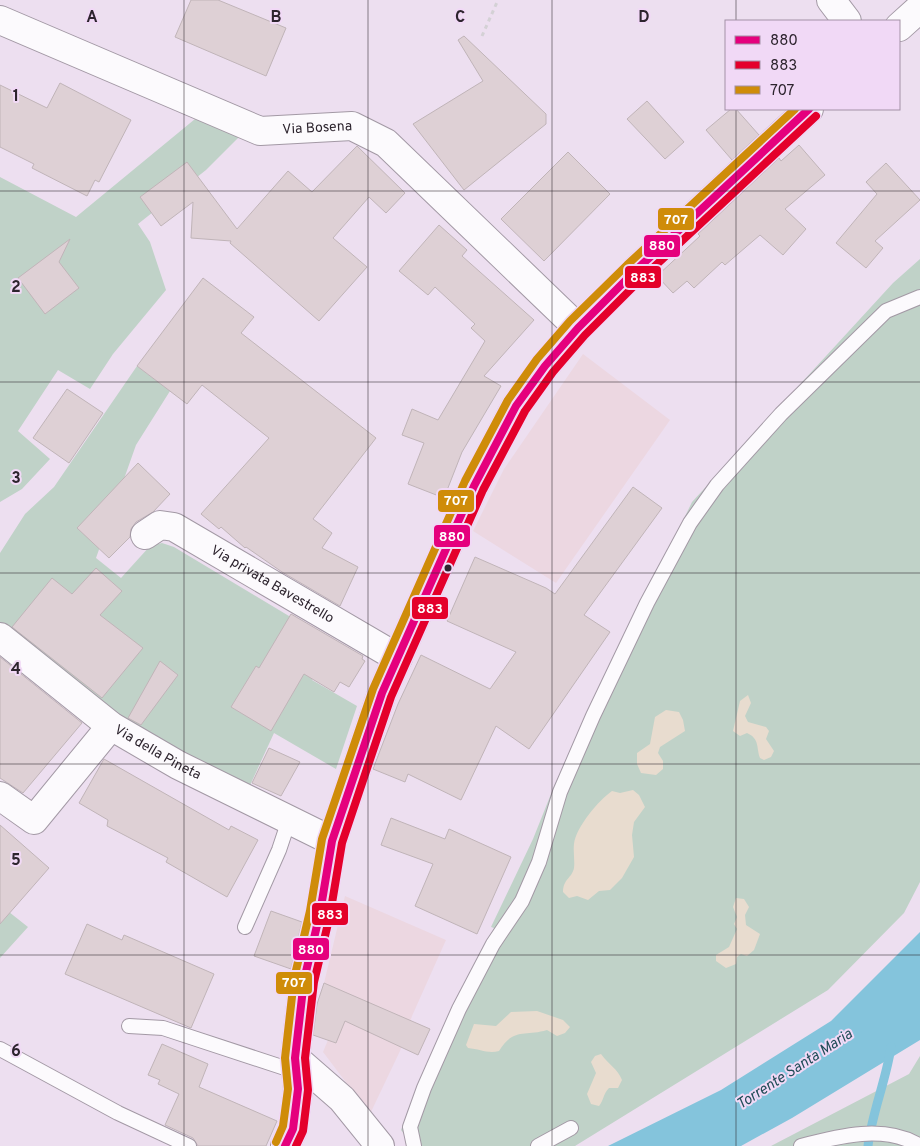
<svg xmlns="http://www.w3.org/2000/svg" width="920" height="1146" font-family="Overpass,sans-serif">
	<rect width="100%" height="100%" fill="#eddff0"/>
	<path fill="#ecd7e1" d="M583 354 670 420 556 583 473 531 504 469Z
		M345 896 446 940 412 1016 400 1051 370 1114 323 1052 328 1040 313 1035 310 1023 324 983Z"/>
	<path fill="#c0d2c8" d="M195 119 239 137 206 170 138 224 150 242 166 290 113 354 90 389 58 370 18 431 50 459 22 489 0 502V177L76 217Z
		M920 259V882L904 913 828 990 575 1146H413L401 1130 408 1110 494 928 491 927 533 839 555 784 692 502 893 283Z
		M137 366 170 391 136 445 96 558 121 578 150 546 162 543 174 547 334 643 312 680 357 706 336 769 274 733 247 792 136 731 0 624V553L25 514 54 487Z
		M4 908 28 927 0 958V913Z
		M920 1056V1146H771L909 1074Z"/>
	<path fill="#e8dccf" d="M748 695 751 703 745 716 748 722 766 727 769 731 766 739 774 751 771 757 764 760 760 758C756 747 760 739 747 733L740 736 733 731 740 701Z
		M666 710 679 712 683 720 685 731 660 747 658 753 663 761V769L656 775 641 773 637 764V753L650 744 655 717Z
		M633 790 639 795 645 807 634 822 632 835 634 857 622 878 610 890 599 891 588 900 577 896 569 898 563 892C563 879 572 878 574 868 575 860 573 852 574 844 576 827 599 800 612 791L620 793Z
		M736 898 744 899 749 907 745 915 746 925 760 934 754 950 747 956 741 954 737 957 736 964 726 968 716 961V955L729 947 737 929 734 924 737 917 733 907Z
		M537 1011 563 1020 570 1027 565 1033 557 1036 547 1030C524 1037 514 1027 499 1051 488 1054 480 1049 468 1048L466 1045 474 1024 496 1026 511 1012Z
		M601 1054C608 1064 618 1069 622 1080L618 1088H609C603 1094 604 1100 599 1106L591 1104 587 1094 596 1073 591 1062 595 1056Z"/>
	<path fill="#84c4dc" d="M920 932V1040L792 1118 741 1146H608L721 1090 831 1021Z"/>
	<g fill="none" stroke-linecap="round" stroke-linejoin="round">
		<path stroke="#84c4dc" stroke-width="9" d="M868 1146C872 1112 886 1081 891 1047"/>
	</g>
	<path fill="#ded0d5" stroke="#c0b4b8" d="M191 0H218L286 28 266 76 175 37Z
		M464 36 546 114V124L464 190 413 124 483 81 458 40Z
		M60 83 131 120 99 182 95 180 87 196 32 168 34 164 0 147V85L47 108Z
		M647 101 684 142 665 159 627 119Z
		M731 109H736L759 135 732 160 706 130Z
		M799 145 825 175 785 209 806 229 783 255 760 235 725 265 722 262 694 288 687 281 673 293 657 276 700 236 698 234 779 158 781 161Z
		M357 146 405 193 386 213 369 197 333 238 367 267 319 321 230 243 231 241 191 238 193 202 161 226 140 197 187 162 237 229 288 171 312 192Z
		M568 152 610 194 544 261 501 219Z
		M886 163 920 200 875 241 883 248 866 268 836 243 877 194 866 182Z
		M439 225 467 250 462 256 534 320 484 376 501 386 462 452 444 498 408 484 424 443 402 435 412 409 438 420 485 341 471 328 475 324 435 287 428 295 399 271Z
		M70 239 59 262 79 288 45 314 18 278Z
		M203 278 254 317 241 333 376 438 313 519 332 533 322 548 358 567 340 606 282 572 246 547 245 548 221 527 219 529 201 514 269 438 202 385 187 404 137 366Z
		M67 389 103 413 69 463 33 438Z
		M138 463 170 494 153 512 136 522 131 529 130 537 109 558 77 528Z
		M633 487 662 508 584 615 610 632 529 749 496 726 461 800 408 774 405 782 373 769 398 704 421 655 490 689 516 652 447 621 475 557 546 588 555 594Z
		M96 568 122 591 100 615 143 648 102 698 12 627 52 578 72 594Z
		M291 614 363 656 362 659 365 661 349 687 340 682 334 692 304 674 271 731 231 707 256 666 259 668Z
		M0 657 82 723 23 793 0 778Z
		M160 661 178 675 141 725 128 718Z
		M269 748 300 762 281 796 252 783Z
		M104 759 229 830 231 826 258 840 227 897 166 862 168 858 107 826 108 820 79 803Z
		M391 818 445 839 449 829 511 857 477 934 415 906 433 864 381 845Z
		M0 825 49 868 0 924Z
		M271 911 302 922 291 969 254 956Z
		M87 924 122 940 124 935 214 974 191 1028 65 974Z
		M324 983 430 1029 418 1055 345 1021 336 1043 313 1035 317 1004Z
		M162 1044 208 1064 199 1087 277 1121 266 1146H198L193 1138 165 1125 179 1094 158 1084 160 1080 148 1075Z"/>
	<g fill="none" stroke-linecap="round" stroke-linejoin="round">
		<g stroke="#a399a5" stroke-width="16">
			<path id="lane" d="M245 927 279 850 289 820
				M129 1026 163 1028 297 1072
				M0 1049 118 1113 189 1146
				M414 1146 410 1127 424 1088 459 1009 493 944 522 901 539 862 560 792 593 716 647 603 690 523 717 485 781 414 886 311 920 297
				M538 1146 571 1128
				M801 1146C839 1136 885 1124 920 1146"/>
		</g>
		<g stroke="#a399a5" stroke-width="30">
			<g id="street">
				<path d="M831 0 847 21"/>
				<path id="s1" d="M0 20 260 131 352 126 386 143 578 328"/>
				<path id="s2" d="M145 535 160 525 174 527 398 658"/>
				<path id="s3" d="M0 637 111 726 178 765 332 841"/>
				<path d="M0 796 34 820 111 726"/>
				<path d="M295 1058 342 1099 380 1146"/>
			</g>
		</g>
		<g stroke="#a399a5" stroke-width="30">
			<path id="secondary" d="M899 27 920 8
				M285 1146 293 1129 298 1089 295 1058 304 980 320 913 332 841 382 693 474 486 516 406 545 366 578 328 634 272 809 109"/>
		</g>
		<path stroke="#d4d1d5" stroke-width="3" stroke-dasharray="4 4" stroke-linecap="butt" d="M482 36 498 0"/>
		<use href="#lane" stroke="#fcfafd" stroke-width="14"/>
		<use href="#street" stroke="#fcfafd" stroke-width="28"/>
		<use href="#secondary" stroke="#fcfafd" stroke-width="28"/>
		<g stroke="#f1d9f6" stroke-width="11">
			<path id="bus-1" d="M285 1146 293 1129 298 1089 295 1058 304 980 320 913 332 841 382 693 474 486 516 406 545 366 578 328 634 272 809 109"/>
		</g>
		<g stroke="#f1d9f6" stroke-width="11">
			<path id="bus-2" d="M296 1146 303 1131 308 1090 305 1058 314 982 330 915 342 843 391 697 483 490 525 411 553 372 585 335 641 279 816 116"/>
		</g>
		<g stroke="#f1d9f6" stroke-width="11">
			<path id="bus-3" d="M276 1142 283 1126 288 1089 285 1058 294 979 310 911 322 839 373 689 465 481 508 400 537 359 570 321 627 265 795 109"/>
		</g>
		<use href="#bus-1" stroke="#e5007d" stroke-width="8"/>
		<use href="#bus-2" stroke="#e4002b" stroke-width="8"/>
		<use href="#bus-3" stroke="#cf8c09" stroke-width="8"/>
	</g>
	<path fill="none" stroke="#2d242e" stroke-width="1" stroke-opacity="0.55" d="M184 0V1146M368 0V1146M552 0V1146M736 0V21M736 109V1146M0 191H920M0 382H920M0 573H920M0 764H920M0 955H920"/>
	<circle fill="#2d242e" stroke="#f1d9f6" stroke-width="2" cx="448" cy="568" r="4.5"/>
	<g text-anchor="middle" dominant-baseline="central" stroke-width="4" stroke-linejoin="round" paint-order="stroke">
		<g font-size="14" fill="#2d242e" stroke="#f1d9f6">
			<text stroke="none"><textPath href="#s1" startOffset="340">Via Bosena</textPath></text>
			<text stroke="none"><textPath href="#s2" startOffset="146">Via privata Bavestrello</textPath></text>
			<text stroke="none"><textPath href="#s3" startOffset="196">Via della Pineta</textPath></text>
		</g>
		<g font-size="15" font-style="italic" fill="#214d58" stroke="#f1d9f6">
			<text transform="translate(795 1070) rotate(-33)">Torrente Santa Maria</text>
		</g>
	</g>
	<g font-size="16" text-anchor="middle" font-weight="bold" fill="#2d242e" stroke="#f1d9f6" stroke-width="4" stroke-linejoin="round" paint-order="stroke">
		<text x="92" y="22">A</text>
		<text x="276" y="22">B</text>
		<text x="460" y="22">C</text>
		<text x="644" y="22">D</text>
		<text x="16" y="101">1</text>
		<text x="16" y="292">2</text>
		<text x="16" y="483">3</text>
		<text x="16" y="674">4</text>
		<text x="16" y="865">5</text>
		<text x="16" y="1056">6</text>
	</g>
	<g stroke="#f1d9f6" stroke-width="2">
		<rect x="657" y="207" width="38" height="24" rx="5" fill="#cf8c09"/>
		<rect x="643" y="234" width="38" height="24" rx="5" fill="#e5007d"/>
		<rect x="624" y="265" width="38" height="24" rx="5" fill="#e4002b"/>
		<rect x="437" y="489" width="38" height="24" rx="5" fill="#cf8c09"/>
		<rect x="433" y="524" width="38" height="24" rx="5" fill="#e5007d"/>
		<rect x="411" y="596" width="38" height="24" rx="5" fill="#e4002b"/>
		<rect x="311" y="902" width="38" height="24" rx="5" fill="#e4002b"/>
		<rect x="292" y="937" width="38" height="24" rx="5" fill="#e5007d"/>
		<rect x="275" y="971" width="38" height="24" rx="5" fill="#cf8c09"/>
	</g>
	<g font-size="14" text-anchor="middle" font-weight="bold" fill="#fff">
		<text x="676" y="224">707</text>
		<text x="662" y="250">880</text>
		<text x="643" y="282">883</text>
		<text x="456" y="505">707</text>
		<text x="452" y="541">880</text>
		<text x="430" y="613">883</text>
		<text x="330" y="919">883</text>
		<text x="311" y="954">880</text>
		<text x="294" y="987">707</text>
	</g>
	<rect x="725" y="20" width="175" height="90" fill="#f1d9f6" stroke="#a391a6"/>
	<rect x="735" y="36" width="25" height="8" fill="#e5007d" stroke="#a391a6"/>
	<text x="770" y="45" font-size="15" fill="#2d242e">880</text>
	<rect x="735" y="61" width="25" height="8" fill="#e4002b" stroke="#a391a6"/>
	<text x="770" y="70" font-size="15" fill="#2d242e">883</text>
	<rect x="735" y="86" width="25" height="8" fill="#cf8c09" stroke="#a391a6"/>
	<text x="770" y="95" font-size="15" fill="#2d242e">707</text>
</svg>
